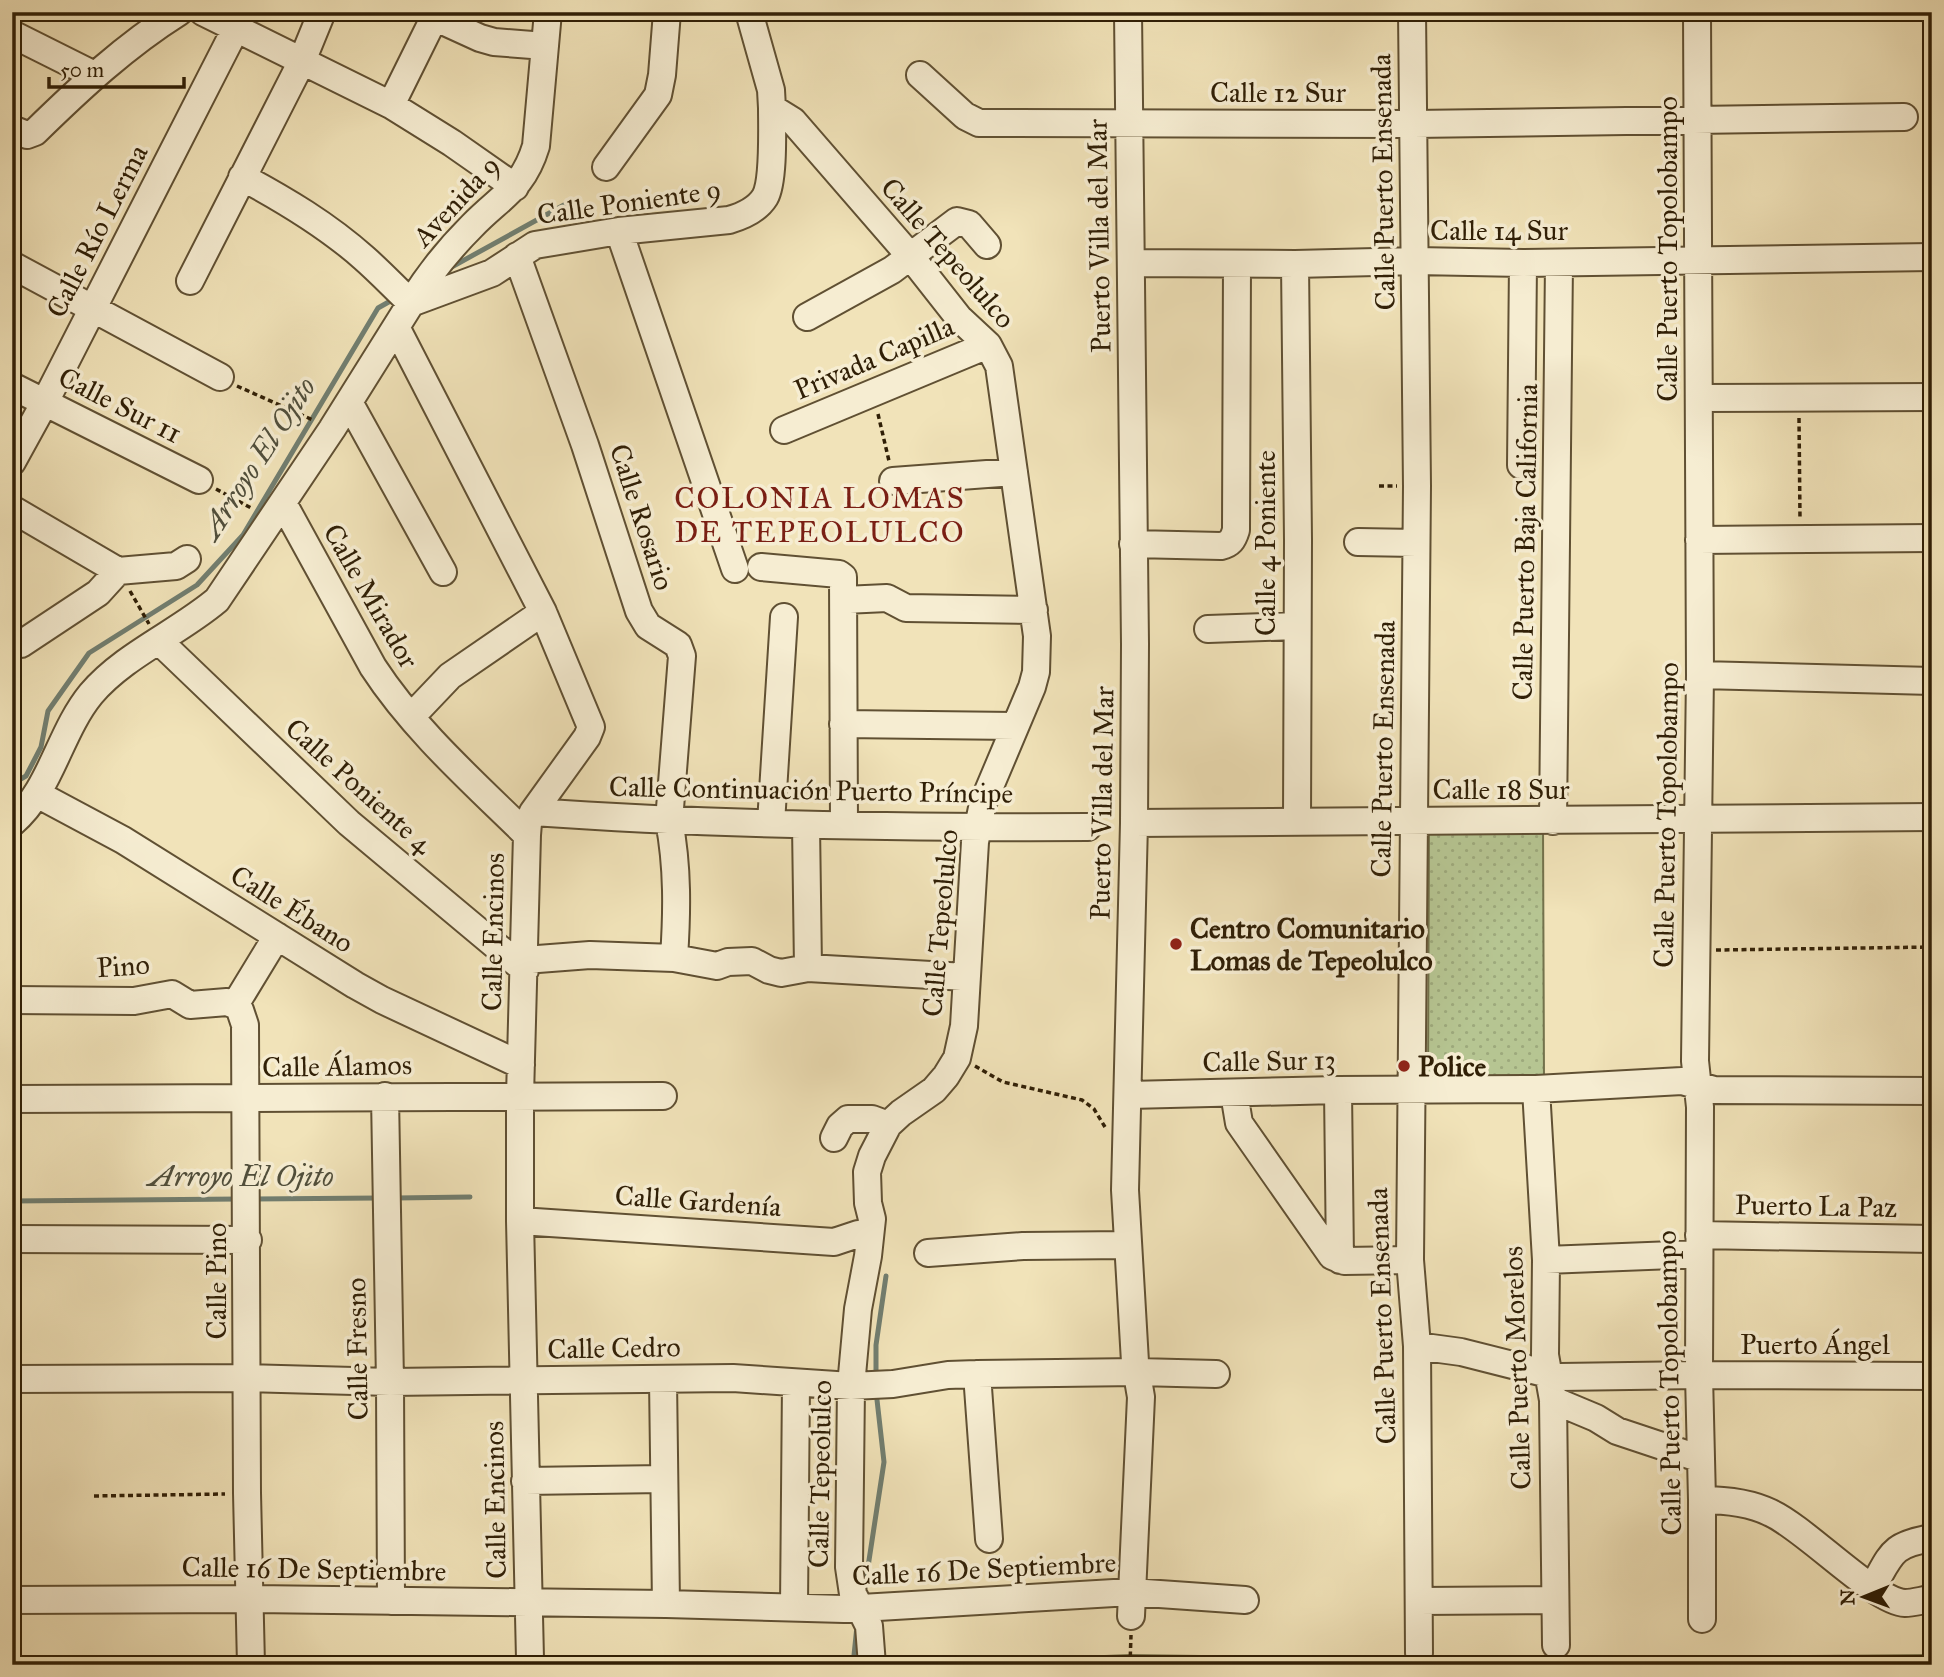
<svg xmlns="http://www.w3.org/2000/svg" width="1944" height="1677" font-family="'IM FELL Great Primer',serif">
	<defs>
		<pattern id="park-dots" width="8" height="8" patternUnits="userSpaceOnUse" patternTransform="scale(1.75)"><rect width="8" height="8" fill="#b6c592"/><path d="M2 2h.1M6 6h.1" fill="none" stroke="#9da97c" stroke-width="1.8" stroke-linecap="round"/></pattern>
	</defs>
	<rect width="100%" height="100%" fill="#f1e3b9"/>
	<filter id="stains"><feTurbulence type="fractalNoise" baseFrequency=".00286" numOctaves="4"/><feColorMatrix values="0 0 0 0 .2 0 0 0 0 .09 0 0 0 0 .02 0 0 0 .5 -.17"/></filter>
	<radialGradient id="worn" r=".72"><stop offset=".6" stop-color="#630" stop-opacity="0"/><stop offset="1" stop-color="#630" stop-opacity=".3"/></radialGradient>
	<path fill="url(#park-dots)" stroke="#73724c" stroke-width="2" d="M1429 823 1543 826 1544 1083 1428 1082Z
		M1130 1655 1418 1659 1932 1655V1665H876Z
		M538 1661 805 1665H12V1662Z"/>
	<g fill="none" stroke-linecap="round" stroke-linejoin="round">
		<path stroke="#717e70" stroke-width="5" d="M448 269 573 200
			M12 784 26 776 41 747 48 711 89 653 197 585 243 535 378 308 394 299
			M396 1198 470 1197
			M252 1199 379 1198
			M12 1201 239 1199
			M876 1378V1345L886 1276
			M864 1593 884 1462 876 1391
			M853 1665 857 1626"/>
		<g stroke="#605033" stroke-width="30">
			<path id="minor" d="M203 12 391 105 452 143 515 187
				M749 12 771 90 772 108 793 121 911 257 959 318 988 345 999 366 1037 636 1036 672 1032 687 983 803 975 842 964 1026 957 1058 946 1076 934 1090 901 1113 888 1125 872 1156 867 1172 868 1203 872 1219 868 1256 858 1309 851 1386 849 1567 853 1594 869 1626 872 1665
				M1128 12 1135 644 1134 823 1125 1190 1135 1362 1141 1397 1131 1616
				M1412 12 1417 486 1410 1260 1417 1346 1419 1653
				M1697 12 1700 675 1695 1061 1700 1107 1699 1375 1702 1500V1619
				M434 17 480 38 494 42 545 46
				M12 34 94 75
				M920 75 965 116 979 123 1414 124 1904 117
				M391 105 437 12
				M12 129 27 135 35 132C80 88 125 46 179 12
				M606 167 658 95 662 75 667 12
				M242 177C285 200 327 225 364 258 380 272 395 288 411 303 428 275 449 249 472 226 501 196 523 189 536 146L548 12
				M619 231 735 569
				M517 256 585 445 639 611 648 626 678 645 682 656 669 821C678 867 677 913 674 958
				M1131 263 1295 264 1416 261 1523 263 1932 257
				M1295 264 1298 540 1297 822
				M12 265 220 377
				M190 281 302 61 322 12
				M807 317 892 270 957 221 969 224 987 245
				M396 327 543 612 591 727 587 737 533 812 528 823 527 835 520 1096V1221L530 1659
				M12 386 199 480
				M1700 398 1932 397
				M349 402 443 572
				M784 430 988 345
				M12 462 45 402 236 28
				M1521 465 1523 263
				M893 481 1014 472
				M283 503 373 667C414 730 473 782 527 835
				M12 509 118 571
				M1699 540 1932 538
				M1358 542 1416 543
				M1133 544 1221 546C1230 544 1233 540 1236 530L1237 264
				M761 567 839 574 843 577 844 825
				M844 600 887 598 906 608 1034 610
				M1208 629 1297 626
				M159 641 349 823 525 970
				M21 644 98 593 118 571 176 566 187 559
				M1700 675 1932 681
				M411 717 450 676 543 612
				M843 724 1015 726
				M37 794 123 840 355 985 382 1000 521 1065
				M533 812C718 825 903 828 1088 827
				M1553 821 1559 263
				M12 823C51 790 59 733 91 694 124 655 178 633 217 600L332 429 411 303 492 273 535 245 619 231 729 220C743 216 757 210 765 197 774 181 772 128 772 108
				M771 823 784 617
				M1134 823 1932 817
				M806 825 808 968
				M525 960 590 955 674 958 717 966 728 962 752 961 769 970 781 973 808 968 966 977
				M12 1000 134 1001 172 994 190 1005 227 1002 235 1005
				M1536 1089 1546 1260 1545 1355 1553 1400 1556 1645
				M1338 1090 1340 1260
				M1234 1093 1239 1123 1332 1256 1344 1261 1410 1260
				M1129 1095 1338 1090 1536 1089 1682 1081 1714 1090 1932 1091
				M385 1096 390 1382 391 1601
				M12 1099C229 1099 446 1096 663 1096
				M834 1138 840 1126 848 1119H872L888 1125
				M520 1221 834 1242 858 1234 870 1235
				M1699 1235 1932 1239
				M12 1239 248 1240
				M928 1253 1023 1246 1127 1245
				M1546 1260 1699 1254
				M1417 1346 1461 1352 1560 1377 1699 1375 1932 1376
				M977 1374 989 1539
				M12 1379 247 1378 390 1382 733 1378 851 1386 893 1384 948 1375 977 1374 1138 1372 1216 1374
				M663 1380 666 1604
				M1553 1400 1596 1418 1617 1431 1701 1459
				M525 1481 663 1479
				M1702 1500C1724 1500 1751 1503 1771 1513 1806 1529 1875 1602 1905 1603 1913 1603 1923 1600 1932 1599
				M1872 1588C1892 1554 1890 1545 1932 1538
				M12 1600 248 1599 666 1604 844 1609 1131 1592 1245 1600
				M1419 1601 1555 1600
				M794 1606 796 1383
				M251 1665 247 1493 245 1025 240 1010 235 1005 277 936"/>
		</g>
		<path stroke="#301f06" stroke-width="3.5" stroke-dasharray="5 3.5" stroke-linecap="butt" d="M237 386 313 420
			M878 414 889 461
			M1799 418 1800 519
			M1379 486H1397
			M216 489 253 509
			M130 591 149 624
			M1716 950 1932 947
			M975 1066 1003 1082 1082 1100 1094 1109 1105 1127
			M94 1496 225 1494
			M1130 1665 1131 1635"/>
		<use href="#minor" stroke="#f6edd2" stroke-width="26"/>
	</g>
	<g fill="#8f2418" stroke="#f6edd2" stroke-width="2.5">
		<circle cx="1176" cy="944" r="7"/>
		<circle cx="1404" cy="1066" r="7"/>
	</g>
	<g text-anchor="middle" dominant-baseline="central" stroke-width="7" stroke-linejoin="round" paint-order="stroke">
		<g font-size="28" fill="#301f06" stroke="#f6edd2">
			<text x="1278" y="92">Calle 12 Sur</text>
			<text transform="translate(1383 182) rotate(-91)">Calle Puerto Ensenada</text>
			<text transform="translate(456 201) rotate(-47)">Avenida 9</text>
			<text transform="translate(629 202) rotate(-8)">Calle Poniente 9</text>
			<text x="1499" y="230">Calle 14 Sur</text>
			<text transform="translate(97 231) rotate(-63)">Calle Río Lerma</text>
			<text transform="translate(1099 236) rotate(-91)">Puerto Villa del Mar</text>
			<text transform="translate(1667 249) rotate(-90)">Calle Puerto Topolobampo</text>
			<text transform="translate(948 253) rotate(49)">Calle Tepeolulco</text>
			<text transform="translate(874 358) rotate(-23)">Privada Capilla</text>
			<text transform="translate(120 405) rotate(27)">Calle Sur 11</text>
			<text transform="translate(642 517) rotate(72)">Calle Rosario</text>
			<text transform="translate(1525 542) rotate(-89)">Calle Puerto Baja California</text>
			<text transform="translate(1265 543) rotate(-90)">Calle 4 Poniente</text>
			<text transform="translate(371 596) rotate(60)">Calle Mirador</text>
			<text transform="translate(1383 749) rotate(-89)">Calle Puerto Ensenada</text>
			<text transform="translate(359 786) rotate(42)">Calle Poniente 4</text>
			<text x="1501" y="789">Calle 18 Sur</text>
			<text transform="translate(811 790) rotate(1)">Calle Continuación Puerto Príncipe</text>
			<text transform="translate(1102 803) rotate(-89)">Puerto Villa del Mar</text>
			<text transform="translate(1666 815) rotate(-89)">Calle Puerto Topolobampo</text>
			<text transform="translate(292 909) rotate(32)">Calle Ébano</text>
			<text transform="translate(940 923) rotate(-85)">Calle Tepeolulco</text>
			<text transform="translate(493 932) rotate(-89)">Calle Encinos</text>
			<text transform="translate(123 966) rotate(-4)">Pino</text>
			<text transform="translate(1269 1061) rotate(-1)">Calle Sur 13</text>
			<text transform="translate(337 1066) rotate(-1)">Calle Álamos</text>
			<text transform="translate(698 1201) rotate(4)">Calle Gardenía</text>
			<text transform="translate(1816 1206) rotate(1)">Puerto La Paz</text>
			<text transform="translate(216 1281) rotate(-90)">Calle Pino</text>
			<text transform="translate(1382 1316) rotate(-92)">Calle Puerto Ensenada</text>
			<text x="1815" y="1344">Puerto Ángel</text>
			<text transform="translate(614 1348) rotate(-1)">Calle Cedro</text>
			<text transform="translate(357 1349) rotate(-91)">Calle Fresno</text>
			<text transform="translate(1517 1368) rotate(-92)">Calle Puerto Morelos</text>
			<text transform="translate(1669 1383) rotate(-91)">Calle Puerto Topolobampo</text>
			<text transform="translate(820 1474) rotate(-89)">Calle Tepeolulco</text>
			<text transform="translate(495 1500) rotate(-91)">Calle Encinos</text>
			<text transform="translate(314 1569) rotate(1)">Calle 16 De Septiembre</text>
			<text transform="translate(984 1569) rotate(-3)">Calle 16 De Septiembre</text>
		</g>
		<g font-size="28" font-weight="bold" fill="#301f06" stroke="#f6edd2" text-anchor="start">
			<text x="1190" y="928">Centro Comunitario<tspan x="1190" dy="32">Lomas de Tepeolulco</tspan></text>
			<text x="1418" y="1066">Police</text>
		</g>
		<g font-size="30" font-style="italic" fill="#504e3b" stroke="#f6edd2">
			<text transform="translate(258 458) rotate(-57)">Arroyo El Ojito</text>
			<text x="241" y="1176">Arroyo El Ojito</text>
		</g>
		<g font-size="30" letter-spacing="2" fill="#7a1f14" stroke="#f6edd2">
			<text x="820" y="498">COLONIA LOMAS<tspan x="820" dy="34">DE TEPEOLULCO</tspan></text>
		</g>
	</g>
	<rect width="1944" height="1677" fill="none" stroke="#f1e3b9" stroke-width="42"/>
	<rect x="14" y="14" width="1916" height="1649" fill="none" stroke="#301f06" stroke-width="3.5"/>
	<rect x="21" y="21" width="1902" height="1635" fill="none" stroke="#301f06" stroke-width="2"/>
	<g transform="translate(1864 1597) rotate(269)" stroke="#f6edd2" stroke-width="5" paint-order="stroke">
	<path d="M0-5L12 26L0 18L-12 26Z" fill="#301f06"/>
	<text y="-10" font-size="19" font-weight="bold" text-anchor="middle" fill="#301f06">N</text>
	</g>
	<path d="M49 77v10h135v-10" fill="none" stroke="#301f06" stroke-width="3.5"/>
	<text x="60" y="77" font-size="21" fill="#301f06" stroke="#f6edd2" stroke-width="5" paint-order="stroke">50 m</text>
	<rect width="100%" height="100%" filter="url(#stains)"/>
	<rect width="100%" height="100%" fill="url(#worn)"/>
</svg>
